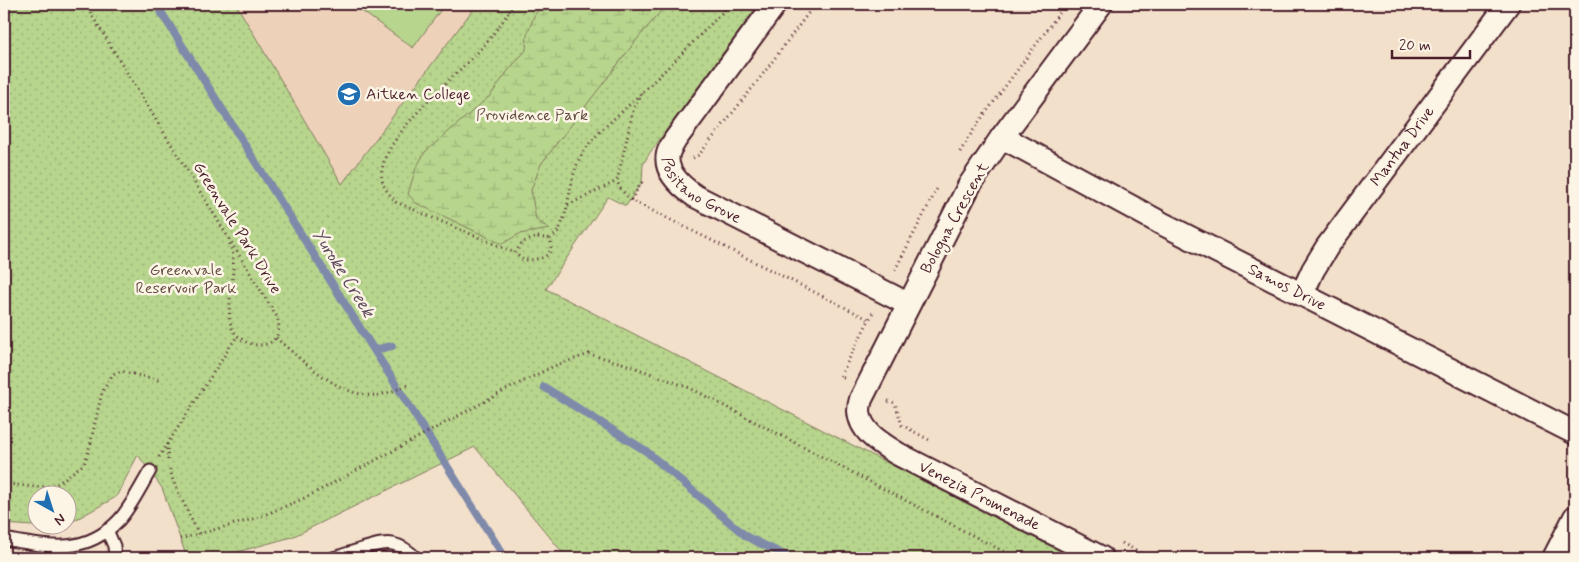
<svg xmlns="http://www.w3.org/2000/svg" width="1579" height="562" font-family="Mynerve,sans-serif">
	<defs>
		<pattern id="green-dots" width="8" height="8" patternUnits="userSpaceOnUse" patternTransform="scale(1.25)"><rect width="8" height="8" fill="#b7d58d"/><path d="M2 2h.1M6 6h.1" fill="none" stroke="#9fb67a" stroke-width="1.8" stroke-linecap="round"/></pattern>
		<pattern id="wetland-marsh" width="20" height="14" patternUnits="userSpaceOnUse" patternTransform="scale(1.25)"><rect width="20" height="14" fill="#b7d58d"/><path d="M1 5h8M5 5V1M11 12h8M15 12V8" fill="none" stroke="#9fb67a"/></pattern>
	</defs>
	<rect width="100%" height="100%" fill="#f3e0cb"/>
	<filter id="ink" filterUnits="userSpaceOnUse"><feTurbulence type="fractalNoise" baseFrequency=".02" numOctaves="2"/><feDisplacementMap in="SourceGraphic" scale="10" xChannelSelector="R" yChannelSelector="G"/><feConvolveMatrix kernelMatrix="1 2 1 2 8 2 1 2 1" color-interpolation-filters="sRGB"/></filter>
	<g filter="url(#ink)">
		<path fill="#edd1b9" d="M236 4H477L342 185Z"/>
		<path fill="url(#green-dots)" stroke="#807a5c" d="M4 4H236L342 184 477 4H759L649 154 643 165 642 182 626 206 608 197 546 289 1074 558H567L475 447 292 537 215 558H187L162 488 138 455 116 497 68 524V494H38V524L67 525 62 528 4 524Z"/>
		<path fill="url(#wetland-marsh)" stroke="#807a5c" d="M542 4H667L638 38 541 164 531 190 536 220 550 229 519 234 502 244 416 203 408 194 416 168 425 152 490 96 507 72 526 50 527 35 534 16Z"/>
		<path fill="#b7d58d" stroke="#807a5c" d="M352 4H445L413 48Z"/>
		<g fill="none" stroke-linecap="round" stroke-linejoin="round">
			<path stroke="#7f8aaa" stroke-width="8" d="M156 4 505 558
				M374 350 392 346
				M544 387 646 451 747 537 791 558"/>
			<g stroke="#4a1f2b" stroke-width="15">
				<path id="service" d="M107 530 114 546 115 558
					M4 539C48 547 85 556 119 520 131 507 141 486 150 471
					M333 558C349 554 378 541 393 544 403 546 410 552 416 558"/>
			</g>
			<g stroke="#4a1f2b" stroke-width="26">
				<g id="minor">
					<path id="s1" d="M775 4 675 140C673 144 669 149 668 154 664 172 682 187 695 196L908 304"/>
					<path id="s2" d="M1101 4 1002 137 969 186 861 399C860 402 859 407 859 411 860 432 882 444 898 454L1102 558"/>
					<path id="s3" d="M1002 137 1161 223 1575 433"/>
					<path id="s4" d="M1302 294 1313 270 1327 247 1508 4"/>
					<path d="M1554 558 1575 517"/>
				</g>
			</g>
			<path stroke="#4a1f2b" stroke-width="3" stroke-dasharray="1 4" stroke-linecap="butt" d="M85 4 277 317C288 350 245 354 232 328 225 312 235 277 233 258 233 252 230 246 229 239
				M514 4C503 21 491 39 477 53 452 79 376 142 382 179 383 188 391 196 396 202L515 253
				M642 93 634 107 617 181 620 188 631 200 870 320
				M960 152 976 126 1066 4
				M693 158 699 155 757 82 815 4
				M631 200 642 182
				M568 205 617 181
				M538 237 550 239C556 258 538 260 523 260L515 253 523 242Z
				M550 239C571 226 567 179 581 156 591 137 612 121 628 106 653 82 677 59 701 34 711 24 721 14 730 4
				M895 270 937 189
				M276 338C300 358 334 392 367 395 381 397 395 390 408 385
				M844 378 840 377 873 312
				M888 401 895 403 902 425 931 441
				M167 444 168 463
				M159 457 237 336
				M170 469 173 481 199 535
				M4 481 7 484 36 487 54 486 84 464 89 450 102 392 113 374 122 371 161 381
				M180 539 257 518 307 497 510 388 554 366 589 354 622 363 690 388 1016 558
				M1122 543 1150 558"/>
			<use href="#service" stroke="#fcf5e5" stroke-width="11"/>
			<use href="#minor" stroke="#fcf5e5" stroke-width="22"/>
		</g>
	</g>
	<defs>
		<g id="school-disc" transform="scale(1.25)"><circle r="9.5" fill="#1f6fb2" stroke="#fcf5e5"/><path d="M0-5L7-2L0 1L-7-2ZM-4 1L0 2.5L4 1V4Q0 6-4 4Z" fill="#fff"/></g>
	</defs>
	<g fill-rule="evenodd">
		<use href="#school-disc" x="349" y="94"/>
	</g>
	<g text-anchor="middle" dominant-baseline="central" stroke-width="5" stroke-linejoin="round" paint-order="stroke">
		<g font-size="16" fill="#4a1f2b" stroke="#fcf5e5" text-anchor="start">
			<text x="366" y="94">Aitken College</text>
		</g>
		<g font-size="16" fill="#654c44" stroke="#fcf5e5">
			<text x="532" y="115">Providence Park</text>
			<text x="186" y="270">Greenvale<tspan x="186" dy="18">Reservoir Park</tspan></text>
		</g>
		<g font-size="16" fill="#4a1f2b" stroke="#fcf5e5">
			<text stroke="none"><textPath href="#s4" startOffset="179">Mantua Drive</textPath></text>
			<text stroke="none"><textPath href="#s1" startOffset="238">Positano Grove</textPath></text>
			<text transform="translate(955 218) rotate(-61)">Bologna Crescent</text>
			<text transform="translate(237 228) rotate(58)">Greenvale Park Drive</text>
			<text stroke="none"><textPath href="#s3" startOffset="322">Samos Drive</textPath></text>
			<text stroke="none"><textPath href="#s2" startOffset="628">Venezia Promenade</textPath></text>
		</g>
		<g font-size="18" font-style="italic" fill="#604c60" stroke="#fcf5e5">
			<text transform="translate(343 273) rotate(58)">Yuroke Creek</text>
		</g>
	</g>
	<rect width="1579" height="562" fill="none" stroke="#fcf5e5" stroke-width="20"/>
	<rect x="10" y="10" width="1559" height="542" fill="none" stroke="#4a1f2b" stroke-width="2" filter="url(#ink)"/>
	<g transform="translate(52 510) rotate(141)"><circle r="24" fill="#fcf5e5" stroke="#b59f9b"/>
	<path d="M0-4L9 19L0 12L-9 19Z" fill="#1f6fb2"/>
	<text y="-8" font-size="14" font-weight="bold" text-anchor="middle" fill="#4a1f2b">N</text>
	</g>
	<path d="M1392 50v8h78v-8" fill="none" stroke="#4a1f2b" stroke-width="2.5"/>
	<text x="1399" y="50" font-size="15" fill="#4a1f2b" stroke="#fcf5e5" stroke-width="4" paint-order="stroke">20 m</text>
</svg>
